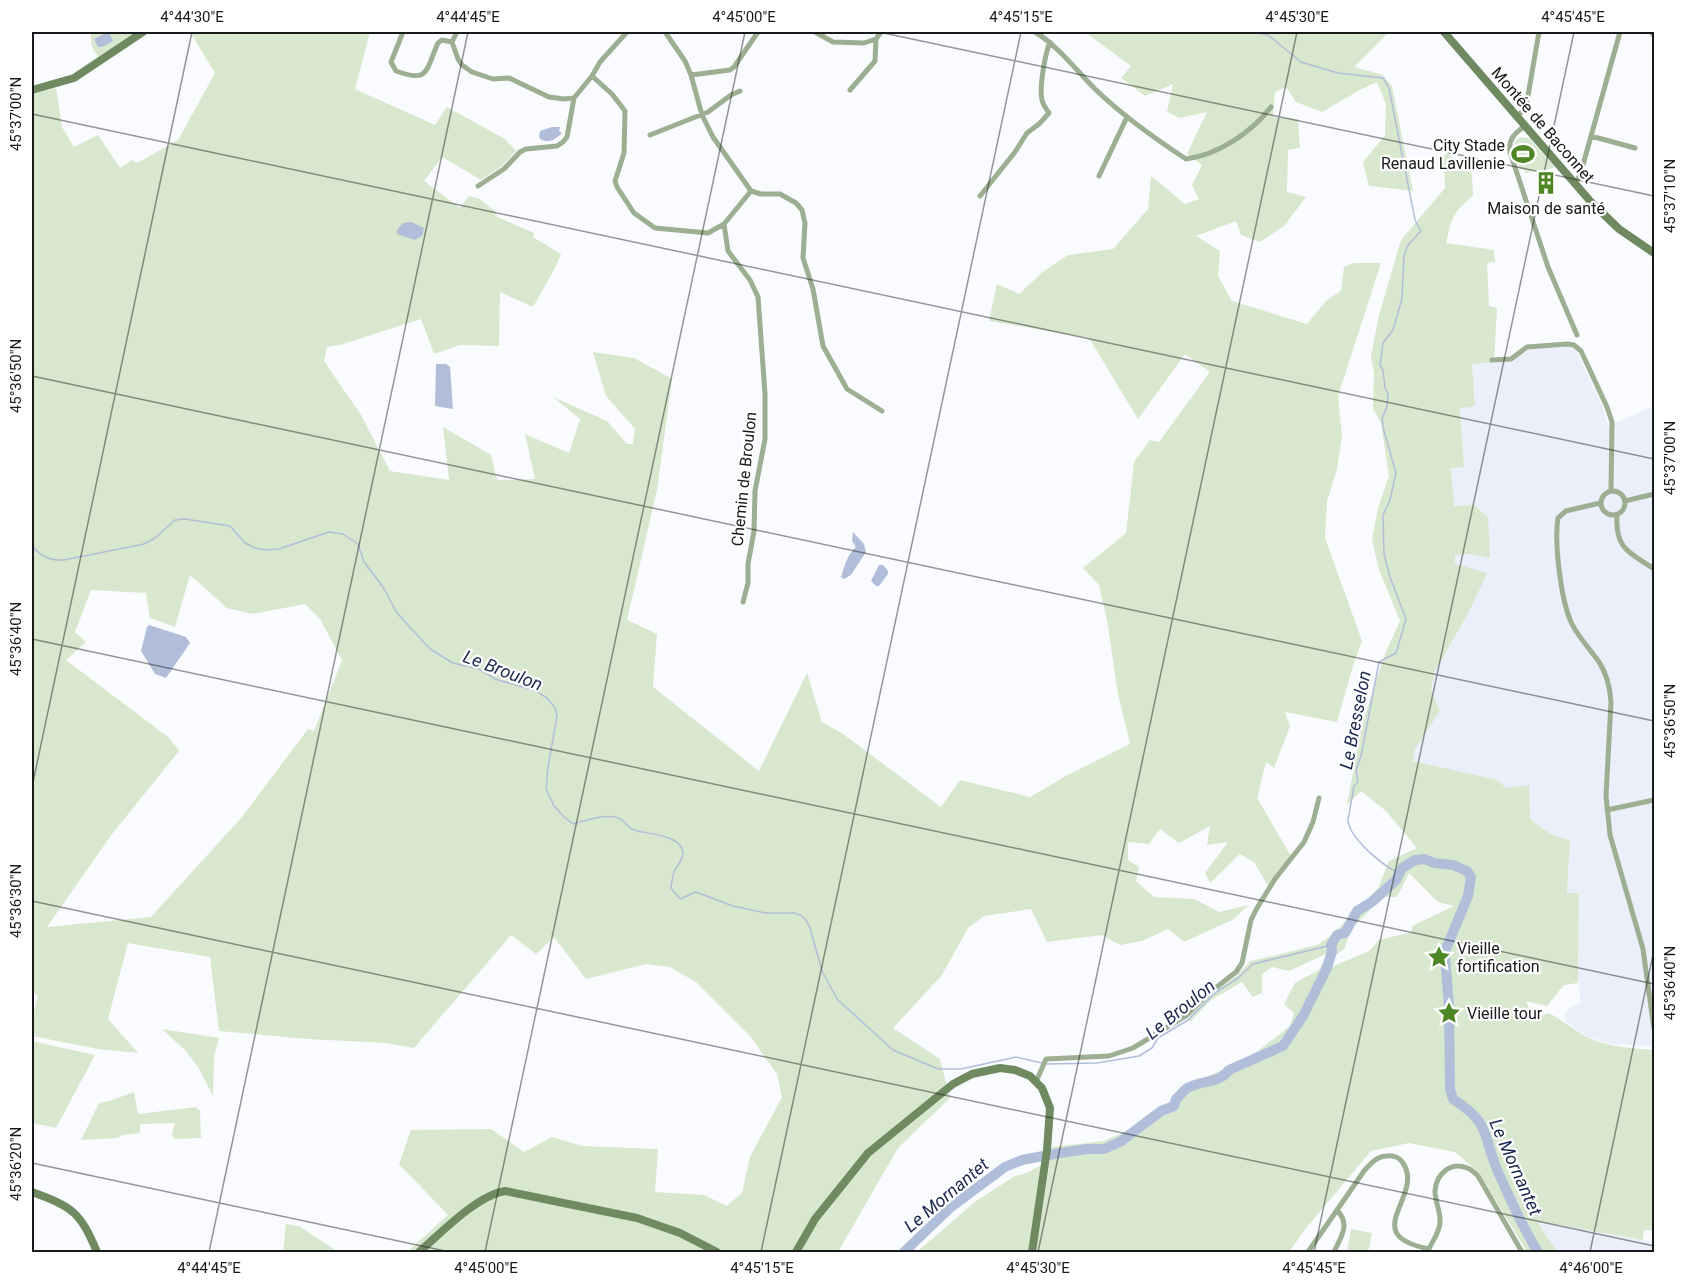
<svg xmlns="http://www.w3.org/2000/svg" width="1686" height="1284" font-family="Roboto,sans-serif">
	<rect width="100%" height="100%" fill="#f9fbff"/>
	<path fill="#eaeff9" d="M1567 345 1575 348 1603 407 1608 426 1654 406V1050H1651V1046L1610 1044 1586 1036 1565 1021 1566 1010 1581 1002 1578 983 1579 894 1567 893 1570 840 1553 836 1541 829 1497 780 1413 761 1415 749 1440 711 1431 690 1435 671 1469 612 1486 573 1454 564 1455 554H1469L1490 558 1475 505 1453 506 1451 468 1464 466 1460 408 1475 405 1472 363 1513 360 1529 350Z
		M1537 1221 1654 1242V1252H1557Z"/>
	<path fill="#d7e8ce" fill-rule="evenodd" d="M90 32H137L99 58 92 47Z
		M190 32H270L292 33 293 32H370L355 89 435 125 447 107 505 139 516 151 501 167 481 180 442 157 424 181 460 208 469 196 480 199 496 212 495 216 534 233 533 237 561 254 555 268 533 307 500 292 499 346 460 345 434 354 421 319 340 345 327 347 324 361 361 415 390 471 449 480 443 427 491 455 497 480 535 479 525 434 569 453 580 419 553 397 607 421 627 444H633L635 429 606 396 593 352 634 358 672 379 657 490 627 620 657 634 653 687 759 771 807 673 822 722 843 734 941 807 960 780 1030 797 1066 776 1130 744 1118 694 1107 620 1099 585 1083 568 1126 533 1134 462 1150 440 1159 442 1210 372 1185 354 1138 419 1089 338 989 321 997 284 1019 294 1044 271 1068 255 1113 249 1148 209 1151 176 1185 204 1199 199 1192 185 1202 165 1187 154 1207 112 1180 118 1167 112 1173 84 1145 96 1121 78 1131 66 1085 32H1389L1354 67 1383 75 1392 86 1413 191 1369 186 1363 162 1385 135 1386 104 1377 82 1360 90 1322 112 1296 102 1286 87 1275 92 1273 117 1298 119 1300 148 1288 150 1287 192 1306 197 1284 226 1260 242 1241 235 1236 221 1196 236 1220 251 1218 276 1232 301 1307 324 1327 300 1341 291 1344 267 1354 263H1381L1338 396 1342 435 1337 469 1327 501 1325 538 1362 641 1353 666 1337 722 1285 712 1290 726 1274 768 1266 762 1257 798 1291 856 1268 886 1254 862 1240 854 1210 883 1205 873 1228 842 1207 845 1210 826 1179 843 1160 829 1149 844 1128 842V860L1139 867 1136 881 1154 897 1194 899 1219 912 1248 905 1234 919 1184 942 1168 929 1142 941 1120 945 1102 935 1047 942 1031 909 984 916 968 928 942 975 893 1028 940 1059 950 1098 898 1148 838 1252H407L448 1215 399 1164 411 1130 491 1129 524 1152 552 1137 582 1146 658 1149 655 1192 704 1195 727 1206 742 1193 750 1157 782 1097 777 1074 750 1036 696 982 670 967 646 964 586 979 554 937 536 954 511 935 414 1048 385 1043 308 1039 219 1031 210 957 128 943 108 1019 138 1053 98 1049 32 1036V1019L38 995 32 993V94L56 88 62 127 74 147 98 135 120 168 132 160 137 163 178 140 215 73ZM190 575 227 608 253 614 305 604 320 619 342 660 314 731 308 729 242 817 151 917 47 927 112 834 179 751 168 737 66 660 86 642 75 632 91 590 146 593 150 618 175 627Z
		M1520 137 1529 138 1555 167 1538 173 1535 170 1525 173 1524 169 1520 170C1516 159 1508 145 1520 137Z
		M1448 152 1456 165H1468L1472 174 1473 196C1452 213 1452 218 1446 243L1494 250 1495 262 1487 263 1489 306 1497 308 1494 362 1472 364 1475 406 1460 408 1464 467 1451 468 1454 506 1475 505 1488 518 1490 558 1469 554 1455 555V564L1487 573 1469 612 1435 671 1431 690 1440 711 1415 749 1413 761 1497 780 1506 788 1529 785 1530 818C1543 831 1553 836 1570 840L1567 893H1579L1578 983 1564 985 1547 1006 1526 1001 1530 1010 1537 1017 1549 1013C1562 1020 1573 1029 1585 1036 1605 1047 1632 1048 1654 1050V1231L1644 1230 1643 1240 1537 1221 1557 1252H1527L1479 1173 1455 1152 1409 1143 1371 1151 1306 1228 1289 1252H1036L1052 1147 1104 1141 1131 1129 1168 1104 1186 1086 1238 1063 1258 1051 1290 1026 1294 1013 1284 1004 1295 983 1319 970 1328 953 1289 971 1272 967 1262 974V993L1253 997 1242 982 1211 1000 1190 1022 1187 1020 1211 994 1235 977 1251 961 1317 945 1331 936 1378 888 1389 861 1417 848 1386 811 1361 791 1347 805 1361 728 1384 656 1400 621 1379 570 1372 540 1378 508 1389 476 1381 423 1373 409 1374 373 1371 357 1379 315 1401 240 1445 188 1444 156ZM1409 873 1438 902 1454 906 1412 926V932L1379 940 1369 951 1331 967 1334 957 1345 948 1350 930 1383 897H1397Z
		M162 1029 219 1038 214 1057 213 1096 198 1067 185 1050Z
		M32 1041 95 1055 56 1128 32 1123Z
		M134 1092 138 1114 196 1107 200 1111 201 1138 174 1139 172 1134 175 1123 140 1124V1133L123 1135 117 1138 81 1140 99 1103 109 1101Z
		M1041 1165 1029 1252H917L976 1201 1015 1176 1027 1173Z
		M286 1224 299 1226 338 1252H283Z
		M1351 1229 1372 1233 1368 1252H1347Z"/>
	<path fill="#b1beda" d="M109 32 113 41 102 47H98L94 39Z
		M552 127H560L559 131 562 133C556 139 548 145 539 138L540 131Z
		M411 222 424 228 422 236 415 240 397 234V230L403 223Z
		M436 364H446L450 367 453 409 435 406Z
		M853 532 864 544 866 552 851 575 844 579 841 577C845 565 847 555 856 547L852 541Z
		M879 565H883L888 571V574L879 586H876L871 581Z
		M149 625 186 637 190 643 166 678 155 674 141 651 147 627Z"/>
	<g fill="none" stroke-linecap="round" stroke-linejoin="round">
		<path stroke="#b1beda" stroke-width="1.5" d="M1254 32 1268 35 1301 62 1338 73 1383 78 1389 88 1415 220 1421 231 1408 245 1404 256 1402 299 1393 330 1383 343 1380 365 1383 370 1385 388 1388 394 1387 406 1382 419 1384 431 1396 473 1390 500 1383 515 1384 554 1390 577 1406 619 1396 653 1379 662 1361 756 1356 770 1358 782 1354 786 1348 820C1349 838 1383 866 1399 873
			M32 545C40 557 50 561 64 560L144 544 155 538 175 520 185 519 230 526 245 543 255 548 265 550 279 549 329 532 343 534 358 544 364 562 383 587 397 613 430 649 453 663 479 669 495 679 536 691 547 698 555 708 557 716 548 767 546 789 554 806 564 817 573 824C587 820 600 815 615 817 624 818 626 827 634 830 645 834 682 834 683 853 683 859 678 865 675 870 672 876 672 882 671 888L680 899 696 892 733 906 765 913H794L800 915 806 920 810 928 822 971 837 999 893 1050 938 1069H961L1016 1057 1046 1064 1097 1063 1139 1056 1152 1048 1158 1038 1188 1020 1215 993 1238 978 1253 964 1331 945"/>
		<path stroke="#b1beda" stroke-width="10" d="M904 1252 951 1207 1005 1167 1022 1160 1054 1154 1087 1149H1104L1120 1142 1161 1111 1174 1106 1176 1099C1180 1096 1182 1092 1186 1089 1200 1079 1218 1085 1229 1070L1283 1046 1303 1016 1327 968 1332 951 1331 945 1337 935 1345 933 1357 911 1373 901 1396 880 1402 868 1415 860 1425 859 1434 863 1453 865 1467 871 1471 877 1468 896 1446 949 1445 956 1449 1007 1450 1089 1453 1099C1492 1124 1482 1135 1498 1172 1510 1199 1523 1228 1538 1252"/>
		<path stroke="#9caf92" stroke-width="5" d="M403 32 391 62 396 71C429 83 425 72 438 43L442 40 452 42
			M457 32 452 42 458 59 462 65 472 72 493 79 509 78 549 97 564 99 574 98
			M627 32 600 62 592 76 612 94 625 111 624 153 615 181 617 187 634 213 655 228 708 233 724 224 751 191
			M665 32 685 61 691 75 702 115 713 137 751 191
			M815 32 833 42 864 43 876 39 881 32
			M1035 32C1058 46 1076 70 1095 89 1123 116 1154 138 1186 159 1218 155 1252 132 1271 107
			M1651 32 1654 36
			M691 75 730 70 734 67 758 32
			M850 90 875 61 876 39
			M1517 117 1526 107 1539 32
			M1525 126C1515 133 1508 139 1510 152L1548 267 1577 335
			M650 135 708 112 731 95 740 91
			M1591 136 1635 148
			M1099 176 1127 117
			M1575 185 1581 172 1620 32
			M478 186 504 169 520 152 526 149 557 146 563 142 567 137 574 98 592 76
			M751 191 761 194H780L796 203 802 210 805 223 803 258 813 289 823 346 847 389 882 411
			M980 196 1015 152 1027 133 1039 124 1049 113C1047 110 1043 105 1042 100 1039 88 1045 54 1050 42
			M724 224 728 251 750 280 758 297 765 394V439L755 491 754 531 748 564V583L743 602
			M1492 360 1511 359 1527 347 1567 344 1574 345 1581 351 1607 407 1612 422 1611 490
			M1601 503a12 12 0 1 1 24 0a12 12 0 1 1-24 0Z
			M1625 501 1654 494
			M1600 503 1566 511 1558 518C1554 543 1561 602 1572 624 1579 638 1590 649 1599 662 1607 674 1610 688 1611 702L1606 796 1610 835 1643 949 1654 1029
			M1617 515C1615 549 1629 552 1654 569
			M1607 810 1654 800
			M1036 1082 1046 1059 1109 1056 1133 1048 1187 1015 1209 993 1236 972 1242 963 1251 920 1257 908 1275 879 1304 842 1313 822 1319 798
			M1429 1249C1433 1240 1439 1233 1440 1223 1441 1212 1435 1202 1435 1191 1436 1174 1451 1161 1467 1168 1471 1169 1475 1173 1478 1176L1522 1252
			M1308 1252 1364 1171C1371 1163 1377 1156 1387 1156 1394 1155 1400 1158 1403 1163 1419 1187 1388 1213 1396 1232 1401 1242 1419 1247 1429 1249
			M1334 1252C1341 1236 1351 1225 1337 1210"/>
		<path stroke="#6f8a60" stroke-width="8" d="M1444 32 1591 202 1619 229 1654 253
			M32 90 74 78 143 32
			M32 1192C73 1207 80 1212 97 1252
			M419 1252C441 1233 476 1196 505 1191L637 1218 680 1233 717 1252
			M796 1252 815 1219 868 1153 953 1084 972 1074 1000 1068 1015 1070 1030 1076 1042 1088 1050 1108 1047 1150 1032 1252"/>
	</g>
	<path fill="none" stroke="#18191a" stroke-width="1.5" stroke-opacity="0.45" d="M879 32 1654 196M32 114 1654 459M32 376 1654 721M32 639 1654 984M32 787 192 32M32 901 1654 1246M32 1163 450 1252M209 1252 468 32M485 1252 745 32M761 1252 1021 32M1038 1252 1297 32M1314 1252 1574 32M1590 1252 1654 950"/>
	<defs>
		<g id="stadium-bare" transform="scale(1.8)"><path d="M0-5a6.5 5 0 1 0 0 10a6.5 5 0 1 0 0-10ZM-3.5-1.8h7v3.6h-7Z" fill="#4d8622" stroke="#fff" stroke-width="2.5" paint-order="stroke"/></g>
		<g id="building-bare" transform="scale(1.8)"><path d="M-4-6H4V6H1V3H-1V6H-4ZM-2.5-4.3h1.7v1.8h-1.7ZM.8-4.3h1.7v1.8H.8ZM-2.5-1h1.7V.8h-1.7ZM.8-1h1.7V.8H.8Z" fill="#4d8622" stroke="#fff" stroke-width="2.5" paint-order="stroke"/></g>
		<g id="sight-bare" transform="scale(1.8)"><path d="M0-6L1.8-2.2L6-1.7L2.9 1.2L3.7 5.4L0 3.3L-3.7 5.4L-2.9 1.2L-6-1.7L-1.8-2.2Z" fill="#4d8622" stroke="#fff" stroke-width="2.5" paint-order="stroke"/></g>
	</defs>
	<g fill-rule="evenodd">
		<use href="#stadium-bare" x="1523" y="154"/>
		<use href="#building-bare" x="1546" y="183"/>
		<use href="#sight-bare" x="1439" y="957"/>
		<use href="#sight-bare" x="1449" y="1013"/>
	</g>
	<g text-anchor="middle" dominant-baseline="central" stroke-width="4.5" stroke-linejoin="round" paint-order="stroke">
		<g font-size="16" fill="#18191a" stroke="#fff">
			<text transform="translate(1543 125) rotate(49)">Montée de Baconnet</text>
			<text transform="translate(744 479) rotate(-84)">Chemin de Broulon</text>
		</g>
		<g font-size="16" fill="#18191a" stroke="#fff" text-anchor="start">
			<text x="1505" y="145" text-anchor="end">City Stade<tspan x="1505" dy="18">Renaud Lavillenie</tspan></text>
			<text x="1546" y="208" text-anchor="middle">Maison de santé</text>
			<text x="1457" y="948">Vieille<tspan x="1457" dy="18">fortification</tspan></text>
			<text x="1467" y="1013">Vieille tour</text>
		</g>
		<g font-size="18" font-style="italic" fill="#1a294f" stroke="#fff">
			<text transform="translate(503 670) rotate(21)">Le Broulon</text>
			<text transform="translate(1355 720) rotate(-79)">Le Bresselon</text>
			<text transform="translate(1180 1009) rotate(-39)">Le Broulon</text>
			<text transform="translate(1516 1167) rotate(66)">Le Mornantet</text>
			<text transform="translate(946 1195) rotate(-40)">Le Mornantet</text>
		</g>
	</g>
	<rect width="1686" height="1284" fill="none" stroke="#ffffff" stroke-width="66"/>
	<rect x="33" y="33" width="1620" height="1218" fill="none" stroke="#18191a" stroke-width="2"/>
	<g font-size="15" text-anchor="middle" fill="#18191a">
		<text x="192" y="22">4°44'30"E</text>
		<text x="468" y="22">4°44'45"E</text>
		<text x="744" y="22">4°45'00"E</text>
		<text x="1021" y="22">4°45'15"E</text>
		<text x="1297" y="22">4°45'30"E</text>
		<text x="1573" y="22">4°45'45"E</text>
		<text transform="translate(16 114) rotate(-90)" y="5">45°37'00"N</text>
		<text transform="translate(1670 196) rotate(-90)" y="5">45°37'10"N</text>
		<text transform="translate(16 376) rotate(-90)" y="5">45°36'50"N</text>
		<text transform="translate(1670 458) rotate(-90)" y="5">45°37'00"N</text>
		<text transform="translate(16 639) rotate(-90)" y="5">45°36'40"N</text>
		<text transform="translate(1670 721) rotate(-90)" y="5">45°36'50"N</text>
		<text transform="translate(16 901) rotate(-90)" y="5">45°36'30"N</text>
		<text transform="translate(1670 983) rotate(-90)" y="5">45°36'40"N</text>
		<text transform="translate(16 1164) rotate(-90)" y="5">45°36'20"N</text>
		<text x="209" y="1273">4°44'45"E</text>
		<text x="486" y="1273">4°45'00"E</text>
		<text x="762" y="1273">4°45'15"E</text>
		<text x="1038" y="1273">4°45'30"E</text>
		<text x="1314" y="1273">4°45'45"E</text>
		<text x="1591" y="1273">4°46'00"E</text>
	</g>
</svg>
